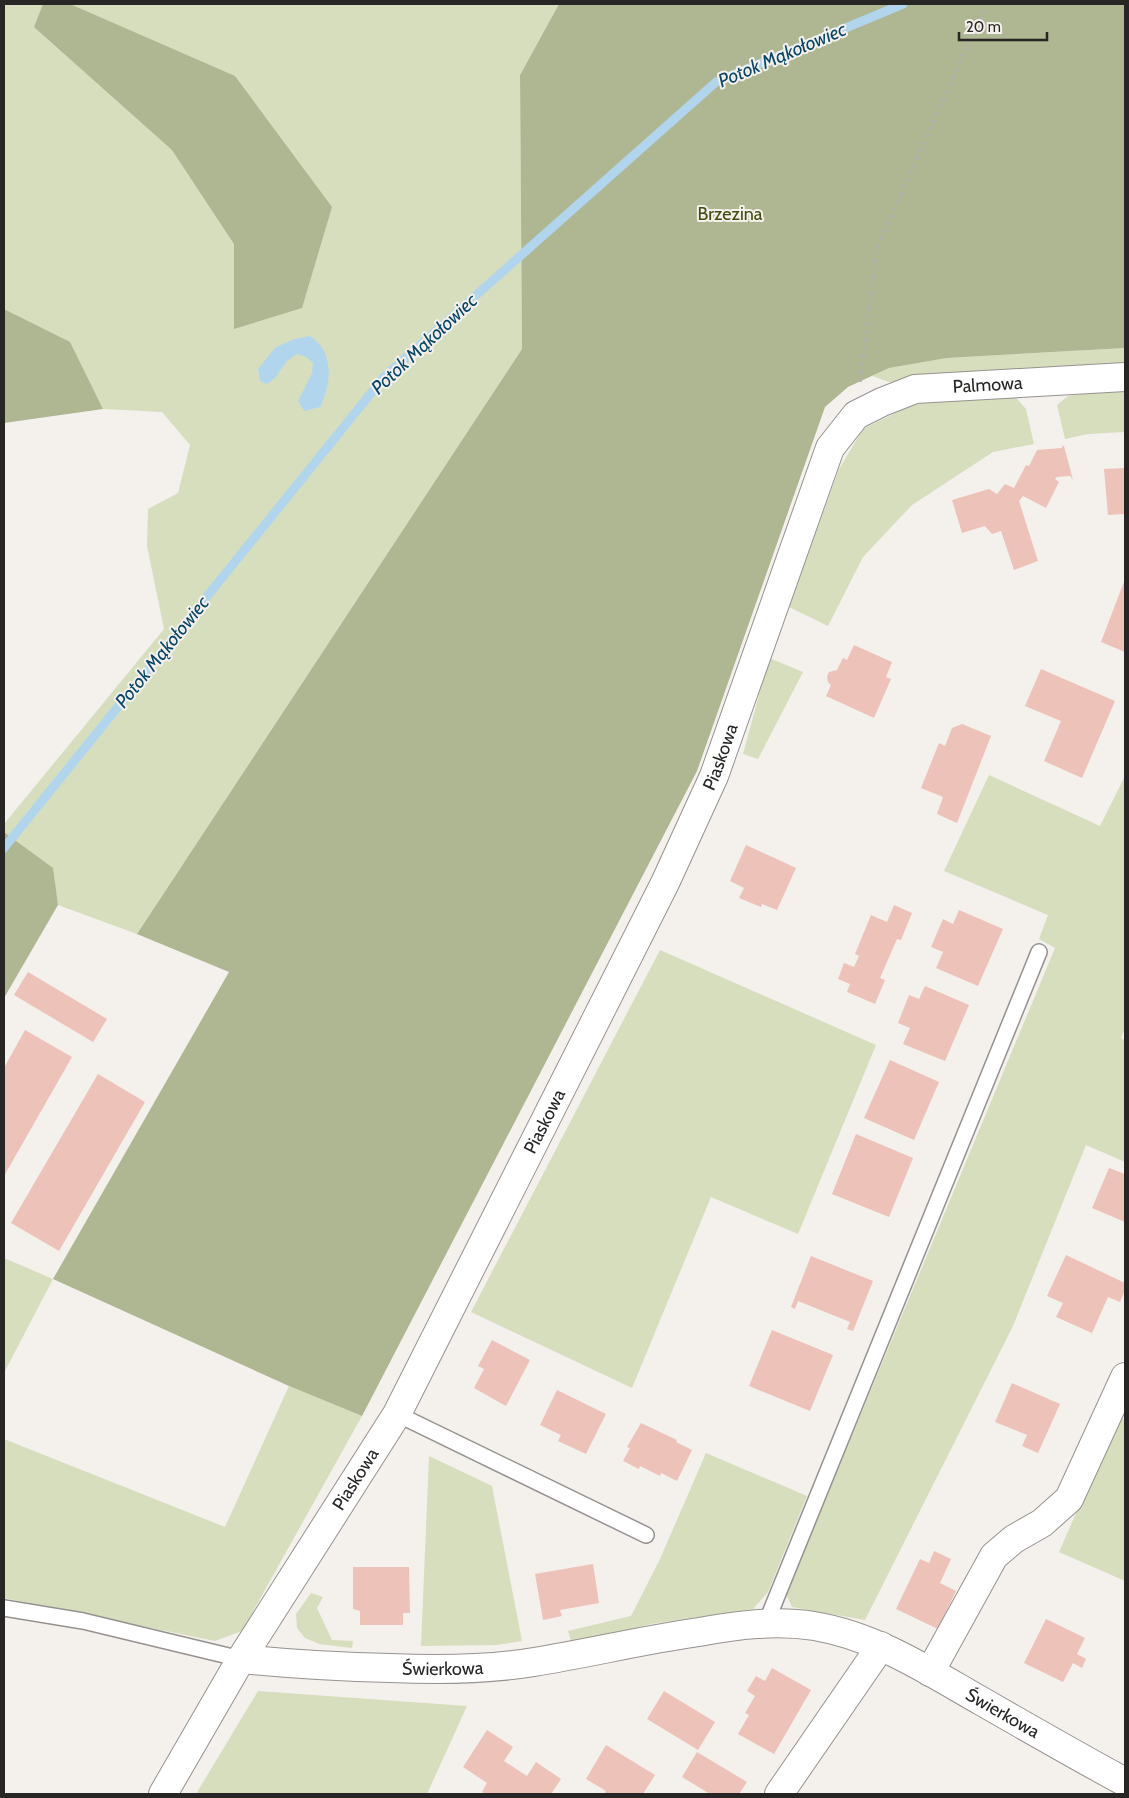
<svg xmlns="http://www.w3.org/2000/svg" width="1129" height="1798" font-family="Cabin,sans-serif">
	<rect width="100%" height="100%" fill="#f4f0ec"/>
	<path fill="#d7debe" d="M4 4H559L520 75 522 349 137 934 58 905 52 868 4 832V824L164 629 147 546 148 509 178 493 190 445 162 412 103 409 70 343 4 309Z
		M1125 348V367L889 382 872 376 889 368 947 358Z
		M1125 388V432L1088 434 1065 439 1057 405 1068 396Z
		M992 392 1013 394 1026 409 1034 444 993 452 912 505 863 557 828 626 789 607 839 469 863 429 914 404Z
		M769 658 803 672 758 759 743 754Z
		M989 775 1100 826 1125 776V1029L1121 1038 1125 1040V1162L1086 1145 1013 1326 865 1620 792 1607 786 1594 1055 948 1039 939 1048 915 944 871Z
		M660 950 876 1045 798 1234 711 1197 632 1388 471 1312Z
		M4 1258 53 1279 4 1373Z
		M289 1386 362 1416 242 1631 215 1641 4 1598V1439L225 1527Z
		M1118 1417 1125 1420V1581L1059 1552Z
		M706 1453 807 1496 768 1592 753 1609 651 1624 572 1644 568 1631 631 1616 660 1559Z
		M429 1456 492 1486 522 1641 497 1645 421 1646Z
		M311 1593 323 1597 317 1608 332 1640 353 1641 352 1648 319 1644 305 1638 297 1628 296 1614Z
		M258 1691 467 1706 427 1794H196Z"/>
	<path fill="#afb692" d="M43 4H70L235 76 332 207 302 308 234 329V244L172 150 34 27Z
		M559 4H1125V348L947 358 889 368 848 387 825 407 697 771 362 1416 289 1386 53 1279 229 972 137 934 522 349 520 75Z
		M4 309 70 342 103 409 4 423Z
		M4 832 53 868 58 905 4 998Z"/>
	<path fill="#b2d5ee" d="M310 336C334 351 332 384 320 407L304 411 298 401 312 373 313 363 306 357 297 354 287 361 274 379 267 384 260 381 258 369 276 347 295 339Z"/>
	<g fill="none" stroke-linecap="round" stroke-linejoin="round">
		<path stroke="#b2d5ee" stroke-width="9" d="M4 848 384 377 716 82 903 4"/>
	</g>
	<path fill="#edc2b8" d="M1062 446H1064L1073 480 1070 476 1057 477 1055 479 1059 482 1046 508 1023 496 1019 501 1038 561 1014 570 1001 531 992 534 985 526 962 533 952 500 989 489 997 494 1005 484 1014 488 1026 465 1029 466 1037 450 1062 448Z
		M1125 468V514L1108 515 1104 469Z
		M1125 579V652L1101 642Z
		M854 645 892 662 886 677 891 679 874 718 826 696 831 685 828 682 827 677 829 672 837 670 843 658 847 660Z
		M1041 669 1115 701 1082 778 1044 761 1061 721 1025 706Z
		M962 724 991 736 957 823 937 814 943 797 921 788 939 743 945 746 952 728Z
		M746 845 796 868 777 910 762 904 761 907 739 898 744 888 730 881Z
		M894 905 912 913 901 940 897 939 880 978 885 980 875 1004 847 992 850 984 838 979 844 963 854 967 859 956 855 954 871 915 887 922Z
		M959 910 1003 929 978 986 936 968 943 952 931 947 943 919 953 924Z
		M28 972 107 1019 93 1042 14 995Z
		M925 986 969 1005 945 1061 903 1044 910 1028 898 1023 909 995 919 999Z
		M25 1030 72 1057 4 1176V1068Z
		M890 1060 939 1082 914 1140 864 1118Z
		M98 1074 145 1102 59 1251 11 1223Z
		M856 1134 913 1158 889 1217 832 1194Z
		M1109 1168 1125 1174V1222L1092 1208Z
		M1066 1255 1125 1283V1290L1120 1302 1108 1297 1092 1333 1056 1317 1063 1303 1047 1296Z
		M811 1256 873 1281 853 1331 847 1329 850 1322 798 1301 795 1309 791 1307Z
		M772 1330 833 1355 810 1411 749 1386Z
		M492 1340 530 1360 506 1406 474 1388 484 1369 478 1366Z
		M1012 1383 1060 1404 1038 1453 1022 1446 1027 1435 995 1422Z
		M557 1390 606 1414 586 1454 558 1441 561 1435 540 1425Z
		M641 1423 677 1440 676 1442 692 1450 677 1481 661 1473 660 1476 640 1466 639 1469 623 1461 630 1448 627 1447Z
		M934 1551 951 1559 940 1583 956 1591 938 1629 896 1609 920 1559 929 1563Z
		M593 1564 599 1603 560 1610 562 1616 543 1620 535 1574Z
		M353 1567H409L410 1613H403V1625H360V1611L353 1609Z
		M1046 1619 1085 1638 1077 1654 1086 1659 1082 1668 1073 1663 1063 1682 1024 1663Z
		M772 1668 811 1690 774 1754 738 1734 749 1715 745 1713 755 1696 747 1691 756 1676 765 1681Z
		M664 1691 715 1722 698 1750 647 1719Z
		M487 1730 513 1747 504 1761 527 1776 536 1762 561 1779 551 1794H486L482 1792 487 1783 463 1767Z
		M606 1745 655 1775 643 1794H604L606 1791 586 1779Z
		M697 1752 747 1782 739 1794H710L682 1777Z"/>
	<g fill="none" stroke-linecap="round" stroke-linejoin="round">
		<g stroke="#96928f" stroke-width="18">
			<path id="service" d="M397 1414 646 1535
				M4 1608 83 1621 241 1659
				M766 1623 1039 952"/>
		</g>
		<g stroke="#96928f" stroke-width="30">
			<g id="minor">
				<path id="s1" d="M241 1659C291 1664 340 1667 390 1668 438 1670 486 1670 534 1662 589 1653 643 1640 699 1632 737 1625 775 1620 814 1626 876 1636 930 1672 983 1702 1030 1729 1077 1756 1125 1782"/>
				<path d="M930 1672 994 1556 1014 1539 1042 1523 1069 1499 1125 1377"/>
				<path id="s2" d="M163 1794 241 1659 397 1414 665 883 714 776 830 448 856 415 882 402 915 389 1125 377"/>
				<path d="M779 1794 881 1646"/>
			</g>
		</g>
		<path stroke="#b4b1ad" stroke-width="3" stroke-dasharray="4 4" stroke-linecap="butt" d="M860 382 877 249 986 4"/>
		<use href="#service" stroke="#fff" stroke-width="15"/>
		<use href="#minor" stroke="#fff" stroke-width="28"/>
	</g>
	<g text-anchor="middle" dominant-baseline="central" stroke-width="4" stroke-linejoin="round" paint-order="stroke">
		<g font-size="18" fill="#424a0e" stroke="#f4f0ec">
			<text x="730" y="214">Brzezina</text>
		</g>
		<g font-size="18" fill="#272624" stroke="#f4f0ec">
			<text stroke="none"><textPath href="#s2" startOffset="1686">Palmowa</textPath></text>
			<text stroke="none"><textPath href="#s2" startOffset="1179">Piaskowa</textPath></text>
			<text stroke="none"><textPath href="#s2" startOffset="774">Piaskowa</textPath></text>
			<text stroke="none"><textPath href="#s2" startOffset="369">Piaskowa</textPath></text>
			<text stroke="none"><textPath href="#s1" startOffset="202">Świerkowa</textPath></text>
			<text stroke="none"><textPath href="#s1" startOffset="786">Świerkowa</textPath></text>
		</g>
		<g font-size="19" font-style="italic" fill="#074566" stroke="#f4f0ec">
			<text transform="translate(782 55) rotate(-23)">Potok Mąkołowiec</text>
			<text transform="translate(424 344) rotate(-43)">Potok Mąkołowiec</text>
			<text transform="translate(162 652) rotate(-51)">Potok Mąkołowiec</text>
		</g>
	</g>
	<rect width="1129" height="1798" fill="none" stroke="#272624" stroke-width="10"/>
	<path d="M959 32v8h88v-8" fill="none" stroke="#272624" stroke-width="2.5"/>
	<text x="966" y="32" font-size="15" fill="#272624" stroke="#f4f0ec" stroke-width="4" paint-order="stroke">20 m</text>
</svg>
